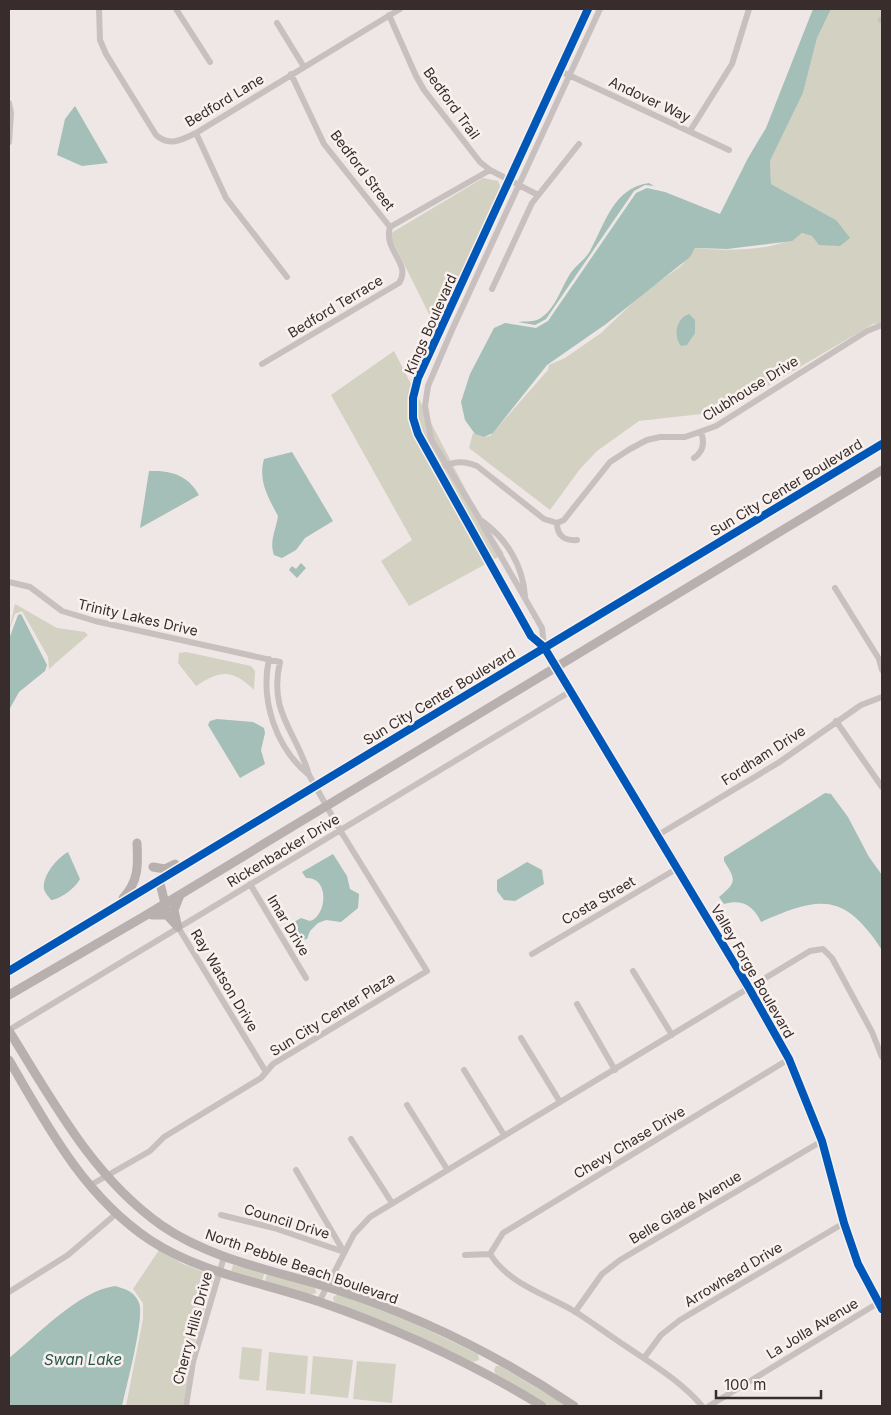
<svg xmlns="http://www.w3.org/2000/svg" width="891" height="1415" font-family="Inter,sans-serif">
	<rect width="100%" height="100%" fill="#eee7e6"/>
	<path fill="#d3d1c1" d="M831 9H882V323L873 324 749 397 719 412 639 421 597 451 580 469 550 510 469 448 473 433 483 437 490 436 548 370 549 365 565 358 601 333 643 293 681 266 695 248C726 251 777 252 802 233L812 236 836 220 771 184 770 161 803 93 817 38Z
		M483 178 498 181 501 188 441 322 431 318 390 236 393 232Z
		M394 351 473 504 504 554 409 606 381 561 412 540 331 395Z
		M15 604 57 628 85 632 88 635 49 669 48 657 22 611 15 614 9 630Z
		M186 652 251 666 255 671 254 690C232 669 221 670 196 686L178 663 179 653Z
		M159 1250 183 1264 214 1276 190 1360 183 1406H126L143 1319V1303L133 1289Z
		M233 1265 265 1272 262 1281 231 1272Z
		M267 1273 315 1287 316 1293 311 1295 265 1282Z
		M338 1294 409 1321 478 1354 479 1360 473 1362 405 1330 334 1302 333 1297Z
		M242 1347 262 1349 259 1381 239 1379Z
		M269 1352 308 1356 305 1394 266 1390Z
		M313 1356 353 1360 348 1398 310 1394Z
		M357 1361 396 1364 392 1403 353 1399Z
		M496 1366H500L567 1406H549L496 1375 494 1370Z"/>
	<path fill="#a4beb8" d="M813 9H831L817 38 803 93 770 161 771 184 836 220 850 238 840 246 819 245 812 236 802 233 792 241 727 249 695 248 690 257 606 324 547 365 493 433 484 437 475 434 465 420 461 402 470 374 494 328 505 323 536 328 548 321 636 193 647 188 665 192 720 214 748 158 766 128Z
		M75 106 108 163 82 166 57 155 65 119Z
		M649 183 654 186 645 185 634 191 546 319 535 325 518 322C524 321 532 322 537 320 554 313 561 288 570 274 575 266 585 260 590 251 605 224 613 188 649 183Z
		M689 314 695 320V333L687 345 681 346C673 336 676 318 689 314Z
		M292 452 333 521 305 538 296 550 282 558 274 555C269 541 276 530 278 516 268 497 258 481 264 459Z
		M149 471C171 470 188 475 199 495L140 528Z
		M301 563 306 568 297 578 289 570 292 566 296 569Z
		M21 614 47 665 45 671 19 692 9 710V639L18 615Z
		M217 719 253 722 264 728 265 733 261 750 265 764 240 778 208 725 210 721Z
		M825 793 831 794 848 817 869 857 882 875V950C844 892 820 896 761 922 753 905 742 899 724 904L719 897C737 882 736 880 724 861V857Z
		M68 852 80 879C75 888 61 899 51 900 49 897 45 893 44 889 42 876 57 858 68 852Z
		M333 854 347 876 350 889 359 894 358 908 341 922 326 920 318 923 310 931 307 939 299 940 292 923 301 918 310 921C328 915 329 876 306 878L302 872Z
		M527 862 542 870 544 884 515 901 504 900 497 891V880Z
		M115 1286C126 1289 135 1292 139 1303 145 1317 126 1387 122 1406H9V1358C38 1335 78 1291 115 1286Z"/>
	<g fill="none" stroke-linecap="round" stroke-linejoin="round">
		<path stroke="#c8c0be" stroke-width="6" d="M99 9 100 40 106 54 156 135C169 147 182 140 196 133L400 9
			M176 9 210 62
			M389 15 416 76 424 90 480 162 490 170 538 195
			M881 20 882 21
			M277 23 304 67
			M560 71 729 150
			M291 74 324 144 390 227
			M9 103 11 113 9 142
			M690 131 732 64 749 9
			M196 133 226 198 287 277
			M492 289 532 203 579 144
			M262 364 399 283C412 263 383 251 390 227L490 170
			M694 458C703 452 705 443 701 432
			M444 466C456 461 465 461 477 466L544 519 557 523 564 520 571 511 610 462 630 449 647 440 660 437H685L716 426 867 331 882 325
			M482 521C507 539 523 566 525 596
			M557 523C557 536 565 541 577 540
			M9 582 30 587 62 611 95 621 280 662C268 713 297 732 309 775 276 748 260 701 269 659
			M835 588 879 659 882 670
			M544 647 542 628 476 513 431 439 425 406 428 386 452 330 600 9
			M556 667 544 647 531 636 418 434 413 418V398L418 378 428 353 588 9
			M836 721 882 787
			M658 835 778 763 861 705 882 697
			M250 884 306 978
			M178 927 266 1072
			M532 954 678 868
			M633 971 672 1035
			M577 1004 615 1070
			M9 1030 571 691
			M521 1038 560 1102
			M464 1070 504 1135
			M407 1105 447 1169
			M351 1139 392 1203
			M89 1186 150 1151 164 1137 261 1078 273 1064 427 971 340 830 309 775
			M221 1215 274 1228 344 1252 296 1170
			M490 1254 503 1233 789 1059
			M465 1255 490 1254C509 1284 545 1294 574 1311 590 1321 606 1333 621 1343 649 1362 681 1381 702 1406
			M9 1292 68 1255 117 1213
			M319 1302 354 1234 370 1217 810 951 823 949 832 958 872 1032 882 1057
			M575 1312 602 1274 620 1260 822 1141
			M644 1358 661 1335 680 1320 844 1223
			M186 1406 193 1362 224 1257
			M709 1406 878 1303"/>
		<path stroke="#b8b0af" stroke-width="9" d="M556 667 678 868 789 1059 822 1141 844 1223 858 1264 882 1309
			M153 867 165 869 175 864
			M159 879 166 908
			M123 898C139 881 138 865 137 843
			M152 915H167L178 927
			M177 924 174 910 180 895
			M9 971 882 444
			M9 995 143 917 882 470
			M9 1031C53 1101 92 1176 161 1225 213 1261 278 1271 337 1290 421 1317 501 1357 574 1406
			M9 1060C47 1126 84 1196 150 1240 202 1274 262 1282 320 1302 398 1329 472 1363 542 1406"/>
		<g stroke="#f9f1ee" stroke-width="11">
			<path id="cycleway" d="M588 9 418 378 413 398V418L418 434 531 636 544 647 749 988 789 1059 822 1141 844 1223 858 1264 882 1309
				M9 971 882 444"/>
		</g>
		<use href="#cycleway" stroke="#0057b8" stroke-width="8"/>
	</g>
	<g text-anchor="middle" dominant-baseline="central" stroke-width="5" stroke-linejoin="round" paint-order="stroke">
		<g font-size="14" fill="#382d2c" stroke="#f9f1ee">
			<text transform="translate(650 99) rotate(25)">Andover Way</text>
			<text transform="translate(224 100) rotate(-31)">Bedford Lane</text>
			<text transform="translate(452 103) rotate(54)">Bedford Trail</text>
			<text transform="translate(363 170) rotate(53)">Bedford Street</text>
			<text transform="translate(335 306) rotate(-31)">Bedford Terrace</text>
			<text transform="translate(430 324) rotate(-66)">Kings Boulevard</text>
			<text transform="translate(750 388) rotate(-32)">Clubhouse Drive</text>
			<text transform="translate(786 487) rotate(-31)">Sun City Center Boulevard</text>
			<text transform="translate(138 617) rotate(13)">Trinity Lakes Drive</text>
			<text transform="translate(439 696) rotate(-31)">Sun City Center Boulevard</text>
			<text transform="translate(763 755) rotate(-33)">Fordham Drive</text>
			<text transform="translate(283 850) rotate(-31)">Rickenbacker Drive</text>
			<text transform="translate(598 900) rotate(-30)">Costa Street</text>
			<text transform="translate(289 925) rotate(59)">Imar Drive</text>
			<text transform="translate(753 971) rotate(60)">Valley Forge Boulevard</text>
			<text transform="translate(225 980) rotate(59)">Ray Watson Drive</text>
			<text transform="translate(332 1014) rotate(-32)">Sun City Center Plaza</text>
			<text transform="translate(629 1142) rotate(-31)">Chevy Chase Drive</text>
			<text transform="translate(685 1207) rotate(-31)">Belle Glade Avenue</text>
			<text transform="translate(287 1221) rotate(17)">Council Drive</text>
			<text transform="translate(302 1266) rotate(19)">North Pebble Beach Boulevard</text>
			<text transform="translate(733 1274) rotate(-31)">Arrowhead Drive</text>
			<text transform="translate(192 1328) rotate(-75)">Cherry Hills Drive</text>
			<text transform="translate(812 1328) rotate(-31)">La Jolla Avenue</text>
		</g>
		<g font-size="15" font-style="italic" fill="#25564d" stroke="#f9f1ee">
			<text x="83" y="1359">Swan Lake</text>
		</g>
	</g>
	<rect width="891" height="1415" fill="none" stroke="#382d2c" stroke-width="20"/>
	<path d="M716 1390v8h105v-8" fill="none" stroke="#382d2c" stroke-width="2.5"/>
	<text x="724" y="1390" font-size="15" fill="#382d2c" stroke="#f9f1ee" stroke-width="4" paint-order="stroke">100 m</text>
</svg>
